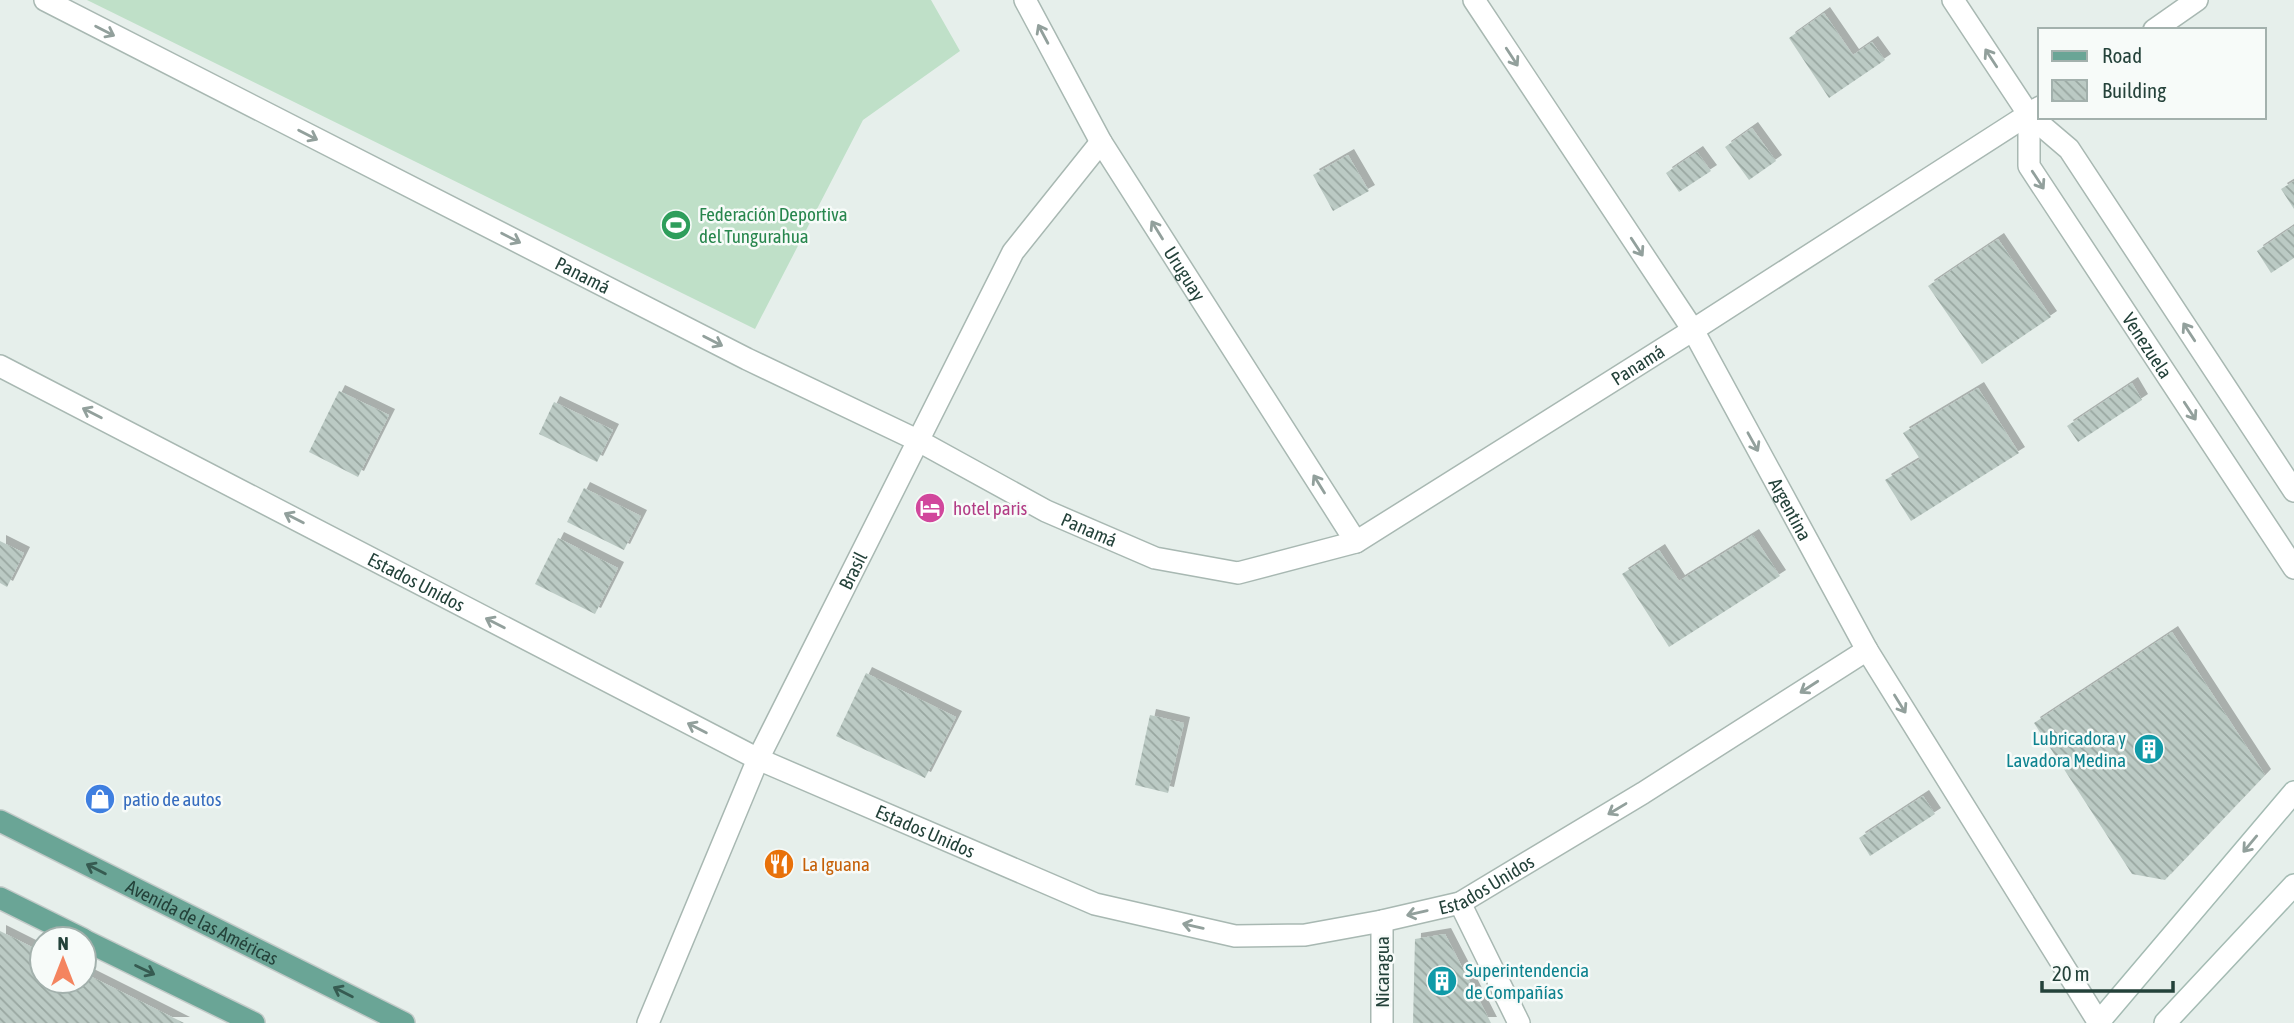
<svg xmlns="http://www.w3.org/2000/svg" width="2294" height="1023" font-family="'Asap Condensed',sans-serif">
	<defs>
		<pattern id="building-back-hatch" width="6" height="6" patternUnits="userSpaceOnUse" patternTransform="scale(1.75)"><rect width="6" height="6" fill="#bbcac4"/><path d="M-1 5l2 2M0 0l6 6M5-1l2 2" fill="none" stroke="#98a6a0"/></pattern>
		<filter id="shadow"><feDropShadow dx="6" dy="-6" stdDeviation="0" flood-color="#0004"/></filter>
	</defs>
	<rect width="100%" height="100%" fill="#e6efeb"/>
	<path fill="#bfe0c8" d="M87 0H931L960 51 863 120 755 329Z"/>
	<path fill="url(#building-back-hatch)" filter="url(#shadow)" d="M1824 13 1853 55 1872 42 1885 60 1829 98 1789 38Z
		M1752 128 1776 161 1749 180 1725 147Z
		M1697 152 1711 171 1679 192 1666 173Z
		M1348 155 1369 191 1333 211 1313 175Z
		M2294 181V209L2281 189Z
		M2294 226V258L2271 273 2257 251Z
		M1998 239 2051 317 1982 364 1928 286Z
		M2132 383 2142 400 2078 442 2067 426Z
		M1978 388 2019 453 1911 521 1885 480 1920 459 1903 433Z
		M339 391 389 415 358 477 309 452Z
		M554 402 613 430 597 462 539 434Z
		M584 488 641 516 624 550 567 522Z
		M1753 535 1780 576 1669 647 1622 574 1659 550 1679 581Z
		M558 538 618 568 595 614 535 584Z
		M0 541 24 553 7 587 0 583Z
		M2172 632 2265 775 2165 880 2132 874 2034 723Z
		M866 673 956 717 925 778 836 736Z
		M1150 715 1184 723 1168 793 1135 785Z
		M1923 796 1935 814 1870 856 1859 838Z
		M0 931 42 952V981H84V973L184 1023H0Z
		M1445 934 1491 1023H1413L1415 939Z"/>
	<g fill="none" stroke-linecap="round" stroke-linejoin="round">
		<g stroke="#a8b8b2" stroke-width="24">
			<g id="street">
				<path id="s1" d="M45 0 747 359 917 440 1046 511 1155 558 1238 573 1356 542 1693 330 2040 107"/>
				<path id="s2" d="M1025 0 1101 142 1356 542"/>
				<path id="s3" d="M1474 0 1693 330 1867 650 2099 1023"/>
				<path d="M1953 0 2029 115 2069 149 2294 491"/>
				<path d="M2154 30 2197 0"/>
				<path id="s4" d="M2029 115V166L2294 568"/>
				<path id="s5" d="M0 366 758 759 1095 904 1235 936 1305 935 1382 921 1460 903 1643 793 1867 650"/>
				<path d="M1460 903 1519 1023"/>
				<path id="s6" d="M648 1023 758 759 1013 252 1101 142"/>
				<path d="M1382 1023V921"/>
			</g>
		</g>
		<g stroke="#a4bbb3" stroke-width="24">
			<path id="secondary" d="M2098 1023 2294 792
				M2165 1023 2294 885"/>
		</g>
		<g stroke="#c2cac8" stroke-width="24">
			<g id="primary">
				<path id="s7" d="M0 821 404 1023"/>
				<path d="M0 898 83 939"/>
				<path d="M84 940 254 1023"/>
			</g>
		</g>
		<use href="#street" stroke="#fff" stroke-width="21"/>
		<use href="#secondary" stroke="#fff" stroke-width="21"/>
		<use href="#primary" stroke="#6aa596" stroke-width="21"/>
	</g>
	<defs><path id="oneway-shaft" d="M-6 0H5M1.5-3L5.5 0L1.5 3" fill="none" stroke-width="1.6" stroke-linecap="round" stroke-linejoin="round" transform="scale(1.75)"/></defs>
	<g stroke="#92a09c">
		<use href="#oneway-shaft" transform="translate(105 31) rotate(27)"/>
		<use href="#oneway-shaft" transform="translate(1043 34) rotate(-118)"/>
		<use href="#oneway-shaft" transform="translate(1512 57) rotate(57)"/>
		<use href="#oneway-shaft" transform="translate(1991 58) rotate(-123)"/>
		<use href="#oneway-shaft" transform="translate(308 135) rotate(27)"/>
		<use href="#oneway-shaft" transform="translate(2038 180) rotate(57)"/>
		<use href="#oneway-shaft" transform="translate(1157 230) rotate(-122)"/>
		<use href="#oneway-shaft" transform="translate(511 238) rotate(27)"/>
		<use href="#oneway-shaft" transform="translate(1637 247) rotate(57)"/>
		<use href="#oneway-shaft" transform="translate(2189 332) rotate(-123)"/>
		<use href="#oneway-shaft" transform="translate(713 341) rotate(27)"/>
		<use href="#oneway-shaft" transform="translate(2190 411) rotate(57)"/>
		<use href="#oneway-shaft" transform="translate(92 413) rotate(-153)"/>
		<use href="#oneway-shaft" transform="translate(1753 442) rotate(61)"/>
		<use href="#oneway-shaft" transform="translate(1319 484) rotate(-122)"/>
		<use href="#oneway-shaft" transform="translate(294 518) rotate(-153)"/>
		<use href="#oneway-shaft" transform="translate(495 623) rotate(-153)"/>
		<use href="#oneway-shaft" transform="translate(1809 687) rotate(147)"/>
		<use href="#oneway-shaft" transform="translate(1900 704) rotate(58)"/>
		<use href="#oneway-shaft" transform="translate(697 728) rotate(-153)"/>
		<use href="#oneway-shaft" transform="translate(1617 809) rotate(149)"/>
		<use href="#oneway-shaft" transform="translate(2250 844) rotate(130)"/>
		<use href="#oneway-shaft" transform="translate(1417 913) rotate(167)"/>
		<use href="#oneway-shaft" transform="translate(1193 926) rotate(-167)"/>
	</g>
	<g stroke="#365b51">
		<use href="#oneway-shaft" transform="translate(96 869) rotate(-153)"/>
		<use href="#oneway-shaft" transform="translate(145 970) rotate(26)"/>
		<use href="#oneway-shaft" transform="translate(343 992) rotate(-153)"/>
	</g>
	<defs>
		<g id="stadium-disc" transform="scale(1.575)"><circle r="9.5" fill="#2e9e5b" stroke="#f7fbf9"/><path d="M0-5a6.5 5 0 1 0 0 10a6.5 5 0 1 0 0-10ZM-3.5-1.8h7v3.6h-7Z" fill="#fff"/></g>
		<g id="hotel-disc" transform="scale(1.575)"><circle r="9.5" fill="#d1479c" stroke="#f7fbf9"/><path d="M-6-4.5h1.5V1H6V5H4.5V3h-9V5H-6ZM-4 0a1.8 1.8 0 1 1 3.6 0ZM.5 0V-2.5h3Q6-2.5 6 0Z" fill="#fff"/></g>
		<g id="building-disc" transform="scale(1.575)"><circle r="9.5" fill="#0f9aa8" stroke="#f7fbf9"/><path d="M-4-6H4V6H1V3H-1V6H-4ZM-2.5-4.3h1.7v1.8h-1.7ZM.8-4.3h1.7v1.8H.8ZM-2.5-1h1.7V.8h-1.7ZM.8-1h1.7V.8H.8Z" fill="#fff"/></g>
		<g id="shop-disc" transform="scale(1.575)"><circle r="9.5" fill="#3f7fe0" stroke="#f7fbf9"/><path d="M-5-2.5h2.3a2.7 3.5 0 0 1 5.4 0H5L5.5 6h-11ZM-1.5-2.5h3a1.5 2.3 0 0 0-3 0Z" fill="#fff"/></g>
		<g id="restaurant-disc" transform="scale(1.575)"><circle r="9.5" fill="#e8710a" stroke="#f7fbf9"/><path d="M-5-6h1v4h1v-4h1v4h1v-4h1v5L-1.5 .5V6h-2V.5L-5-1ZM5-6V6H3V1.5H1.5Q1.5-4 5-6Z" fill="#fff"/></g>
	</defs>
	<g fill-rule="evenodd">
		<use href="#stadium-disc" x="676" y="225"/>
		<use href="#hotel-disc" x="930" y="508"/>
		<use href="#building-disc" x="2149" y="749"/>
		<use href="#shop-disc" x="100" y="799"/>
		<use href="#restaurant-disc" x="779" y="864"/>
		<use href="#building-disc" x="1442" y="981"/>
	</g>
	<g text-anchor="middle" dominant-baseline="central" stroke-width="5" stroke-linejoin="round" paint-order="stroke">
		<g font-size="19" fill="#27864d" stroke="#f7fbf9" text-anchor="start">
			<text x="699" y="214">Federación Deportiva<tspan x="699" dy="22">del Tungurahua</tspan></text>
		</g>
		<g font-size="19" fill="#24423a" stroke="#f7fbf9">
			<text stroke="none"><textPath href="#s2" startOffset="317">Uruguay</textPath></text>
			<text stroke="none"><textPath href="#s1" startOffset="604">Panamá</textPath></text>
			<text stroke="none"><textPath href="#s4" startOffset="266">Venezuela</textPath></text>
			<text stroke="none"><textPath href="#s1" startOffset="1782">Panamá</textPath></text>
			<text stroke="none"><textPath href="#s3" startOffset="600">Argentina</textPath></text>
			<text stroke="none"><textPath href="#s1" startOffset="1171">Panamá</textPath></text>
			<text stroke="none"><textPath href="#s6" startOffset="497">Brasil</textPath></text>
			<text stroke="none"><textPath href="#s5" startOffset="469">Estados Unidos</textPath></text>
			<text stroke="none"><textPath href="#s5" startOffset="1036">Estados Unidos</textPath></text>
			<text stroke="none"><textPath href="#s5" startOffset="1624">Estados Unidos</textPath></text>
			<text stroke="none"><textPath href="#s7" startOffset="226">Avenida de las Américas</textPath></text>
			<text transform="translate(1382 972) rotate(-90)">Nicaragua</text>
		</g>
		<g font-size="19" fill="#b23c85" stroke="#f7fbf9" text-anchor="start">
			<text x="953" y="508">hotel paris</text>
		</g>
		<g font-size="19" fill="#0d838f" stroke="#f7fbf9" text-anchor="end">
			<text x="2126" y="738">Lubricadora y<tspan x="2126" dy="22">Lavadora Medina</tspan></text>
			<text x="1465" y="970" text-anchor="start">Superintendencia<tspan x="1465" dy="22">de Compañías</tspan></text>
		</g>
		<g font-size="19" fill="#366cbe" stroke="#f7fbf9" text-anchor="start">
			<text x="123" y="799">patio de autos</text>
		</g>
		<g font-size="19" fill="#c56008" stroke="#f7fbf9" text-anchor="start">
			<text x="802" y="864">La Iguana</text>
		</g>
	</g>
	<rect x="2038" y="28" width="228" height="91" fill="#f7fbf9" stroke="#a3b1ad" stroke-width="2"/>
	<rect x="2052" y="51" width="35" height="10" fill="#6aa596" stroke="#a3b1ad" stroke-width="2"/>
	<text x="2102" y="63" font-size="21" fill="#24423a">Road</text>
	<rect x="2052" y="80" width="35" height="21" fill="url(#building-back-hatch)" stroke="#a3b1ad" stroke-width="2"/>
	<text x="2102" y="98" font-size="21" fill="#24423a">Building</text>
	<g transform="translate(63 960)"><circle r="33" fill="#f7fbf9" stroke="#a3b1ad" stroke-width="2"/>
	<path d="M0-5L12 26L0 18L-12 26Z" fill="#f4845f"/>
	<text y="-10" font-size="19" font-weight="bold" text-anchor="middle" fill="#24423a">N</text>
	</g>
	<path d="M2042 981v10h131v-10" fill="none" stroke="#24423a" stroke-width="3.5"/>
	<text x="2052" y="981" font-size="21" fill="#24423a" stroke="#f7fbf9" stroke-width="5" paint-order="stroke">20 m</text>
</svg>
